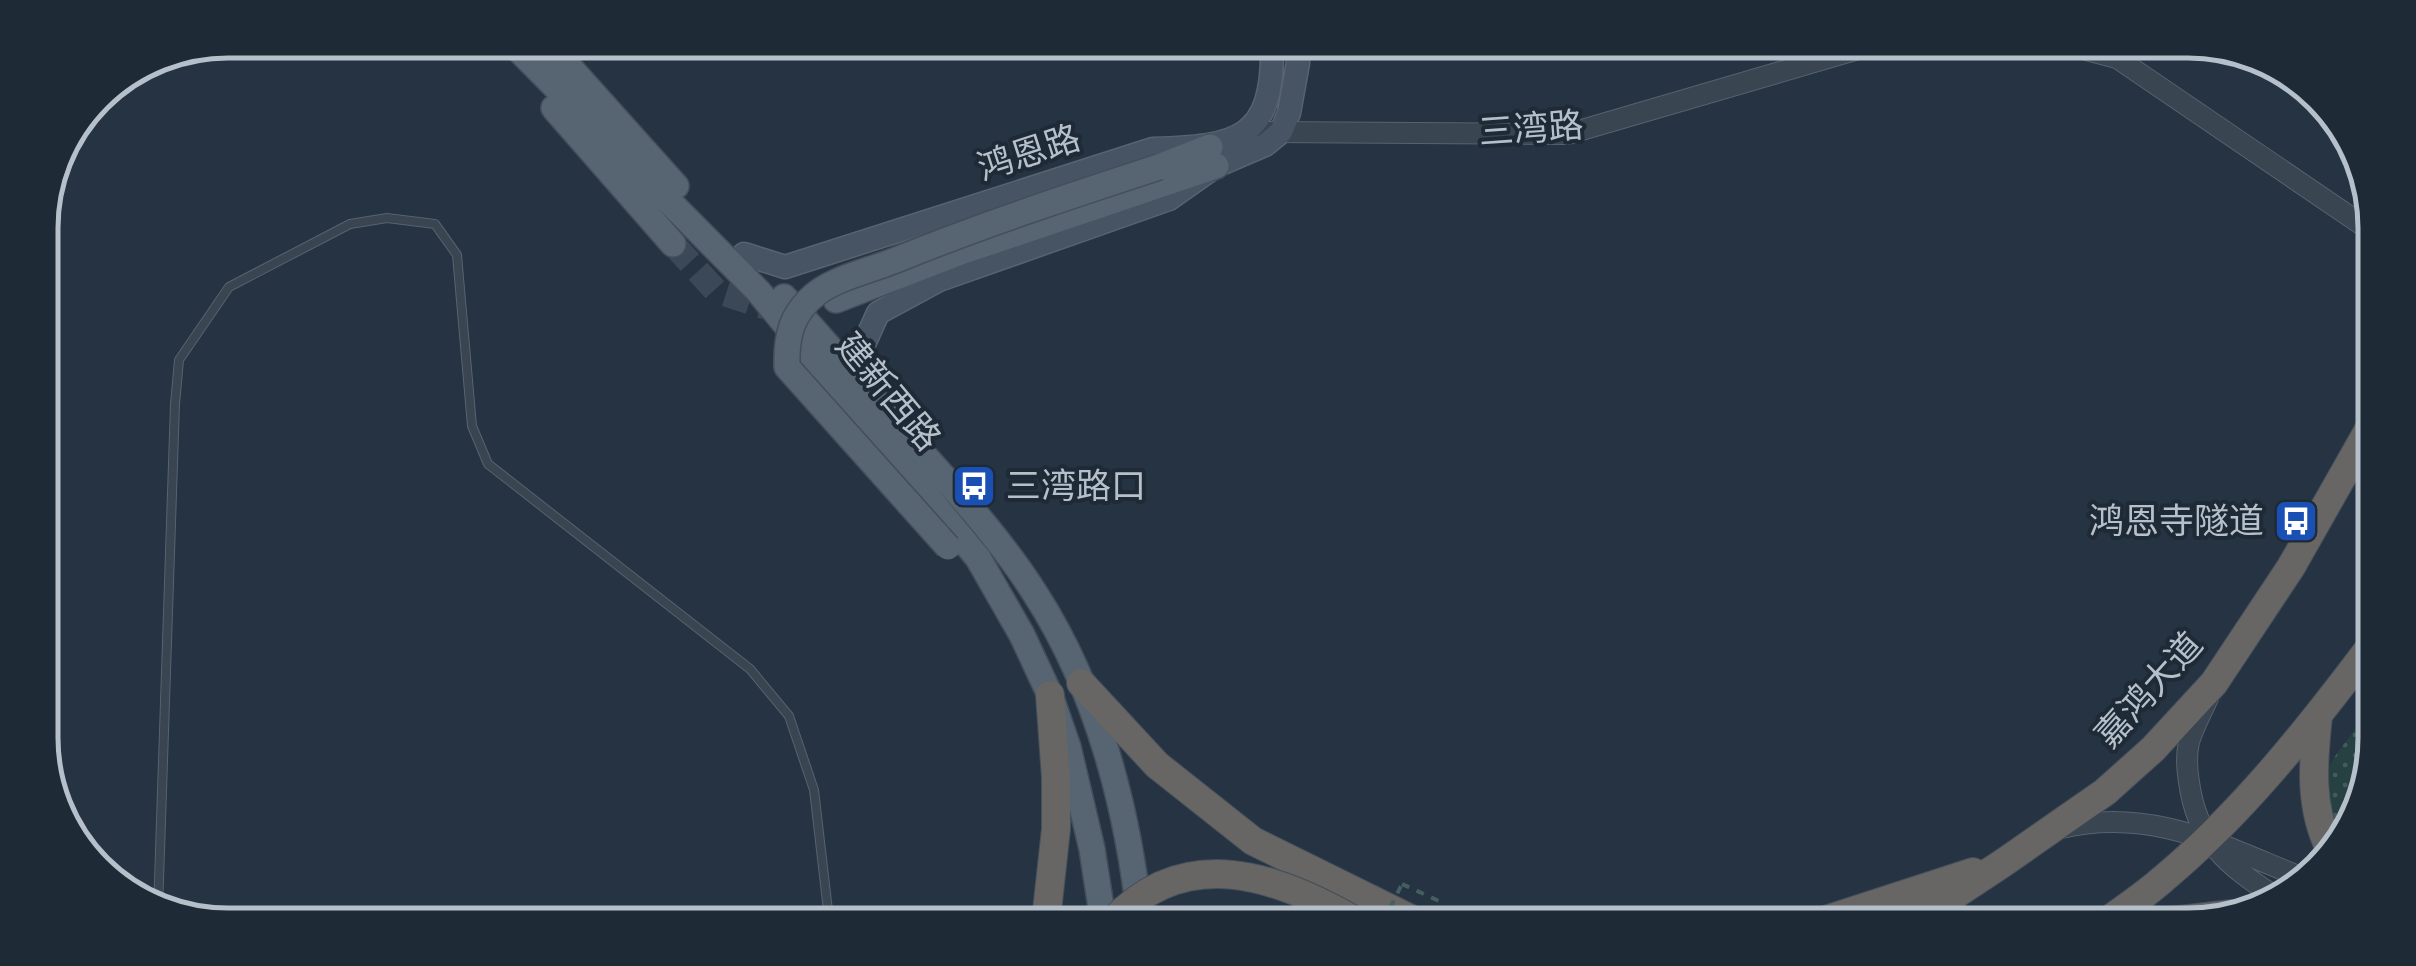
<svg xmlns="http://www.w3.org/2000/svg" width="2416" height="966" font-family="Roboto,'Noto Sans SC',sans-serif">
	<defs>
		<pattern id="park-dots" width="8" height="8" patternUnits="userSpaceOnUse" patternTransform="scale(2.5)"><rect width="8" height="8" fill="#274142"/><path d="M2 2h.1M6 6h.1" fill="none" stroke="#445b5c" stroke-width="1.8" stroke-linecap="round"/></pattern>
	</defs>
	<rect width="100%" height="100%" fill="#253342"/>
	<path fill="url(#park-dots)" d="M2367 714 2366 799 2336 841C2318 766 2321 775 2367 714Z"/>
	<g fill="none" stroke-linecap="round" stroke-linejoin="round">
		<path stroke="#3b4857" stroke-width="25" stroke-dasharray="25 12" stroke-linecap="butt" d="M673 244 716 291 762 306 784 304"/>
		<g stroke="#57636e" stroke-width="10">
			<path id="service" d="M158 910 175 404 179 360 229 287 350 224 387 218 435 224 457 255 472 426 488 464 750 669 789 716 814 790 829 919"/>
		</g>
		<g stroke="#57636e" stroke-width="22">
			<path id="tertiary" d="M2083 49 2117 58 2374 233
				M1266 132 1568 134 1862 48
				M2208 698C2202 712 2193 728 2189 742 2186 755 2187 770 2189 782 2197 842 2228 866 2276 897
				M2061 828C2153 806 2224 847 2308 880"/>
		</g>
		<g stroke="#57636e" stroke-width="25">
			<path id="secondary" d="M744 254 785 267 1153 149C1237 146 1274 141 1272 45
				M869 393 860 353 878 313 939 280 1169 199 1216 166 1265 145 1281 132 1289 113 1298 63 1297 45"/>
		</g>
		<g stroke="#434e5a" stroke-width="28">
			<path id="primary" d="M510 41 758 291 978 558 1022 635 1050 695 1068 747 1092 849 1103 920
				M547 42 676 186
				M554 108 673 244
				M1159 167 1210 147
				M784 297C826 342 865 389 906 435 951 486 999 536 1036 595 1097 690 1128 809 1140 921
				M836 300 958 253 1216 166"/>
		</g>
		<g stroke="#44505b" stroke-width="30">
			<path id="trunk" d="M1081 683 1157 765 1253 841 1417 922
				M2318 716C2313 763 2309 806 2330 849
				M1046 920 1056 829V778L1050 695
				M1813 924 1973 872
				M1901 924 1935 908 2003 863 2105 792 2153 749 2214 683 2291 567 2371 426
				M2102 925C2122 910 2144 896 2163 879 2241 814 2307 731 2368 650
				M2136 925 2232 914"/>
		</g>
		<path stroke="#455e5f" stroke-width="4" stroke-dasharray="8 8" stroke-linecap="butt" d="M1402 884 1439 901"/>
		<use href="#service" stroke="#394551" stroke-width="8"/>
		<use href="#tertiary" stroke="#394551" stroke-width="20"/>
		<use href="#secondary" stroke="#475464" stroke-width="22"/>
		<use href="#primary" stroke="#576471" stroke-width="25"/>
		<use href="#trunk" stroke="#676664" stroke-width="28"/>
		<g stroke="#434e5a" stroke-width="28" stroke-linecap="butt">
			<path id="primary-bridge" d="M948 547 787 367C786 337 791 313 817 293 838 277 872 270 896 260 982 225 1070 196 1159 167"/>
		</g>
		<g stroke="#44505b" stroke-width="30" stroke-linecap="butt">
			<path id="trunk-bridge" d="M1114 920C1186 844 1277 875 1357 922"/>
		</g>
		<path stroke="#455e5f" stroke-width="4" stroke-dasharray="8 8" stroke-linecap="butt" d="M1383 922 1402 884"/>
		<use href="#primary-bridge" stroke="#576471" stroke-width="25"/>
		<use href="#trunk-bridge" stroke="#676664" stroke-width="28"/>
	</g>
	<defs>
		<g id="bus-square" transform="scale(2.25)"><rect x="-9" y="-9" width="18" height="18" rx="4" fill="#1a4fb4" stroke="#1e2a36"/><path d="M-5-6H5V4H4V6H2V4H-2V6H-4V4H-5ZM-3.5-4V0h7V-4ZM-3.5 1.2v1.5H-2V1.2ZM2 1.2v1.5H3.5V1.2Z" fill="#fff"/></g>
	</defs>
	<g fill-rule="evenodd">
		<use href="#bus-square" x="974" y="486"/>
		<use href="#bus-square" x="2296" y="521"/>
	</g>
	<g text-anchor="middle" dominant-baseline="central" stroke-width="8" stroke-linejoin="round" paint-order="stroke">
		<g font-size="35" fill="#b6c0cb" stroke="#1e2a36">
			<text transform="translate(1531 129) rotate(-4)">三湾路</text>
			<text transform="translate(1029 153) rotate(-18)">鸿恩路</text>
			<text transform="translate(888 392) rotate(50)">建新西路</text>
			<text transform="translate(2149 690) rotate(-48)">嘉鸿大道</text>
		</g>
		<g font-size="35" fill="#b6c0cb" stroke="#1e2a36" text-anchor="start">
			<text x="1006" y="486">三湾路口</text>
			<text x="2264" y="521" text-anchor="end">鸿恩寺隧道</text>
		</g>
	</g>
	<path d="M0 0H2416V966H0ZM228 58H2188A170 170 0 0 1 2358 228V738A170 170 0 0 1 2188 908H228A170 170 0 0 1 58 738V228A170 170 0 0 1 228 58Z" fill="#1e2a36" fill-rule="evenodd"/>
	<path fill="none" stroke="#b6c0cb" stroke-width="5" d="M228 58H2188A170 170 0 0 1 2358 228V738A170 170 0 0 1 2188 908H228A170 170 0 0 1 58 738V228A170 170 0 0 1 228 58Z"/>
</svg>
